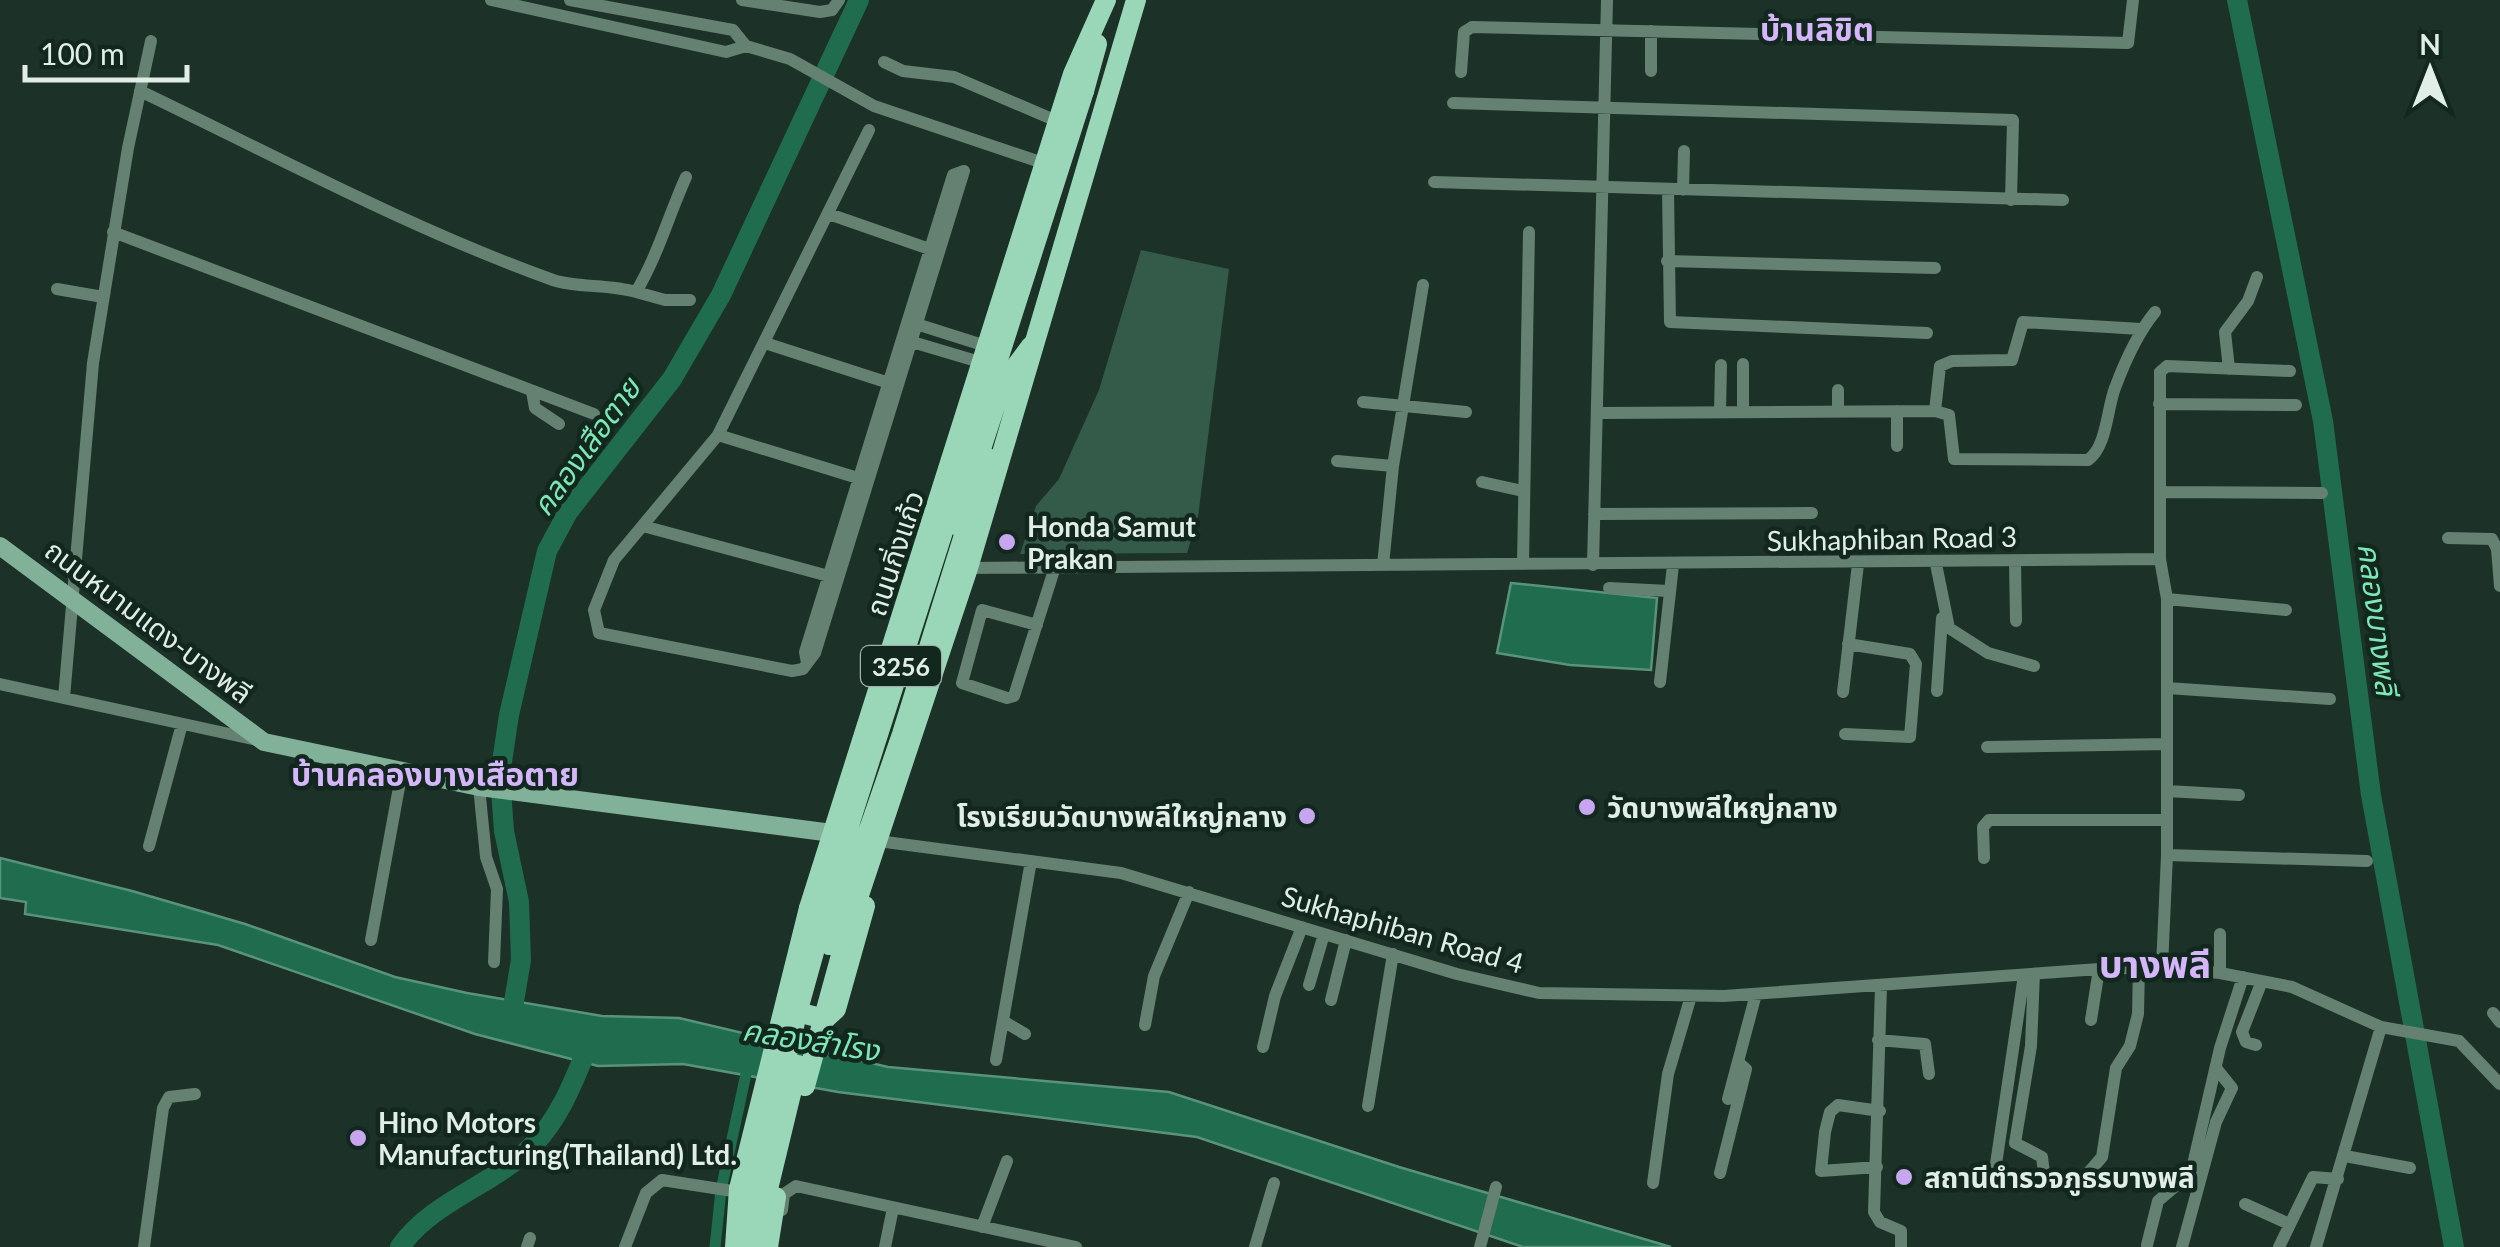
<svg xmlns="http://www.w3.org/2000/svg" width="2500" height="1247" font-family="Lato,'Noto Sans Thai',sans-serif">
	<rect width="100%" height="100%" fill="#1c3127"/>
	<path fill="#345b49" d="M1141 250 1229 269 1198 517 1187 553 1020 554 1036 506 1059 479 1099 390Z"/>
	<path fill="#1f6c4e" stroke="#59937c" stroke-width="2.5" d="M1511 583 1657 598 1651 670 1570 665 1497 653Z
		M0 858 132 891 245 924 395 977 467 993 602 1016 679 1018 888 1067 1169 1092 1399 1167 1671 1247H1523L1197 1137 838 1092 683 1064 598 1066 475 1034 218 945 25 914 26 902 0 898Z"/>
	<g fill="none" stroke-linecap="round" stroke-linejoin="round">
		<path stroke="#1f6c4e" stroke-width="11" d="M715 1247 721 1190 749 1060"/>
		<path stroke="#1f6c4e" stroke-width="20" d="M2237 0 2323 421 2371 795 2454 1247
			M510 1025 521 960 519 902 504 831 500 775 509 715 547 551 568 512 672 379 721 295 859 0
			M400 1247C433 1200 495 1185 534 1144 561 1116 574 1080 589 1044"/>
		<path stroke="#648172" stroke-width="12" d="M491 0 726 52 746 46
			M570 0 733 30 746 46 790 59 874 106 1046 164
			M742 0 820 12 832 10 839 0
			M884 62 903 71 954 77 1059 122
			M1651 71V31
			M1461 72 1464 32 1472 27 2128 43 2133 0
			M140 91C276 156 411 229 553 280 576 288 609 284 636 292 658 255 668 217 686 177
			M1453 103 2013 120 2011 200
			M1434 182 2063 200
			M1668 190 1670 322 1927 333
			M1683 190 1684 151
			M829 214 935 251
			M113 232 594 414
			M1667 261 1935 268
			M57 289 103 297
			M636 292 665 300H690
			M910 322 989 347
			M909 341 983 363
			M765 343 892 384
			M1743 364V412
			M2229 369 2225 332 2248 301 2257 277
			M1838 390V412
			M532 392 535 408 559 424
			M1363 402 1466 412
			M2159 404 2296 405
			M1935 411 1940 366 1952 361 2012 360 2023 322 2141 329
			M1720 412 1721 365
			M1598 413 1935 411 1949 415 1954 459 2088 460C2107 447 2107 408 2115 388 2125 361 2137 334 2155 312
			M718 435 861 479
			M1897 446V411
			M1337 461 1393 466
			M1482 482 1523 491
			M2163 492 2322 493
			M1594 514 1812 513
			M643 526 836 578
			M2448 538 2492 539 2497 549 2500 586
			M2015 562 2016 621
			M1523 564 1529 232
			M1936 564 1949 628 1988 653 2034 666
			M1383 565 1393 466 1423 285
			M1593 565 1607 0
			M968 568 2160 559
			M1609 588 1669 591
			M2167 599 2286 610
			M1037 625 982 610 962 683 1007 698 1014 696 1055 567
			M807 663 805 652 953 175 964 171 815 653 803 669 792 671 599 633 594 610 614 560 718 435 869 130
			M1660 682 1673 565
			M0 684 257 740
			M2167 688 2330 699
			M1937 691 1942 618
			M1843 692 1858 564
			M64 698 93 363 128 148 151 41
			M1845 734 1910 737 1916 664 1910 654 1848 644
			M1987 747 2167 744
			M479 787 486 857 497 889 494 962
			M2167 791 2239 795
			M878 841 1121 873 1457 974 1539 993 1724 996 2099 969 2162 967 2220 973 2292 987 2381 1027 2459 1041 2500 1084
			M149 846 182 724
			M2167 855 2367 861
			M1984 858 1983 827 1989 820H2167
			M371 940 402 771
			M2162 967 2167 855V599L2160 559V372L2167 366 2290 371
			M2220 973V934
			M2034 974 2031 1046 2015 1143 2042 1157 2045 1181
			M1309 985 1324 934
			M1881 987 1874 1212 1880 1222 1901 1231V1247
			M1331 1000 1346 940
			M2493 1013 2500 1022
			M2091 1020 2099 969
			M1003 1021 1025 1034
			M1145 1025 1154 976 1189 892
			M1878 1040 1925 1044 1929 1074
			M2256 1045 2246 1042 2242 1032 2262 981
			M1263 1047 1275 996 1302 927
			M996 1060 1031 861
			M1728 1099 1756 994
			M1368 1106 1393 954
			M2345 1156 2410 1168
			M1996 1164 2024 975
			M1877 1167 1821 1171 1825 1132 1830 1112 1838 1105 1880 1111
			M1720 1173 1746 1069 1739 1063
			M2082 1180 2102 1157 2116 1068 2130 1046 2138 1014 2139 967
			M1653 1183 1668 1074 1691 996
			M2245 1204 2287 1223
			M782 1210 784 1194 796 1186 1076 1247
			M982 1227 1007 1161
			M2147 1245 2158 1201 2191 1173 2220 1048 2243 977
			M144 1247 163 1108 169 1097 195 1094
			M527 1247 530 1238
			M625 1247 646 1193 662 1180 739 1192
			M885 1247 893 1208
			M1255 1247 1274 1183
			M1480 1247 1496 1187
			M2182 1247 2216 1122 2232 1088 2216 1068
			M2279 1247 2313 1177 2338 1179
			M2316 1247 2381 1027"/>
		<path stroke="#82b19a" stroke-width="18" d="M0 546 264 742 479 787 832 833"/>
		<path stroke="#99d7b8" stroke-width="20" d="M1084 91 1097 44
			M956 525 1002 385 1031 346
			M809 908 1073 74 1106 0
			M851 919 968 568 1136 0
			M786 1005 789 1010 825 1019 836 1009 865 906
			M735 1247 739 1189
			M768 1247 776 1197"/>
		<path stroke="#99d7b8" stroke-width="20" d="M829 945 902 734 988 458
			M805 1086 851 919
			M739 1189 809 908
			M740 1247 799 1006 851 819 1084 91
			M754 1247 798 1065"/>
	</g>
	<g fill="#c8a6ef" stroke="#12271d" stroke-width="4">
		<circle cx="1007" cy="542" r="10"/>
		<circle cx="1587" cy="807" r="10"/>
		<circle cx="1307" cy="816" r="10"/>
		<circle cx="358" cy="1138" r="10"/>
		<circle cx="1904" cy="1177" r="10"/>
	</g>
	<g text-anchor="middle" dominant-baseline="central" stroke-width="9" stroke-linejoin="round" paint-order="stroke">
		<rect fill="#12271d" stroke="#a3b2aa" stroke-width="2.5" x="861" y="646" width="80" height="40" rx="8"/>
		<g font-size="25" font-weight="bold" fill="#e1eee7">
			<text x="901" y="666">3256</text>
		</g>
		<g font-size="28" font-weight="bold" fill="#e1eee7" stroke="#12271d" text-anchor="start">
			<text x="1027" y="526">Honda Samut<tspan x="1027" dy="32">Prakan</tspan></text>
			<text x="1607" y="807">วัดบางพลีใหญ่กลาง</text>
			<text x="1287" y="816" text-anchor="end">โรงเรียนวัดบางพลีใหญ่กลาง</text>
			<text x="378" y="1122">Hino Motors<tspan x="378" dy="32">Manufacturing(Thailand) Ltd.</tspan></text>
			<text x="1924" y="1177">สถานีตำรวจภูธรบางพลี</text>
		</g>
		<g font-size="28" fill="#e1eee7" stroke="#12271d">
			<text transform="translate(1892 538) rotate(-1)">Sukhaphiban Road 3</text>
			<text transform="translate(894 553) rotate(-72)">ถนนกิ่งแก้ว</text>
			<text transform="translate(149 621) rotate(37)">ถนนหนามแดง-บางพลี</text>
			<text transform="translate(1403 929) rotate(16)">Sukhaphiban Road 4</text>
		</g>
		<g font-size="30" font-style="italic" fill="#7ee7b7" stroke="#12271d">
			<text transform="translate(585 446) rotate(-54)">คลองเสือตาย</text>
			<text transform="translate(2379 619) rotate(83)">คลองบางพลี</text>
			<text transform="translate(811 1039) rotate(9)">คลองสำโรง</text>
		</g>
		<g font-size="32" font-weight="bold" fill="#d5b6fa" stroke="#12271d">
			<text x="1817" y="28">บ้านลิขิต</text>
			<text x="435" y="773">บ้านคลองบางเสือตาย</text>
		</g>
		<g font-size="38" font-weight="bold" fill="#d5b6fa" stroke="#12271d">
			<text x="2155" y="963">บางพลี</text>
		</g>
	</g>
	<g transform="translate(2430 70)" stroke="#12271d" stroke-width="8" paint-order="stroke">
	<path d="M0-8L18 38L0 25L-18 38Z" fill="#e1eee7"/>
	<text y="-15" font-size="28" font-weight="bold" text-anchor="middle" fill="#e1eee7">N</text>
	</g>
	<path d="M25 65v15h162v-15" fill="none" stroke="#e1eee7" stroke-width="5"/>
	<text x="40" y="65" font-size="30" fill="#e1eee7" stroke="#12271d" stroke-width="8" paint-order="stroke">100 m</text>
</svg>
